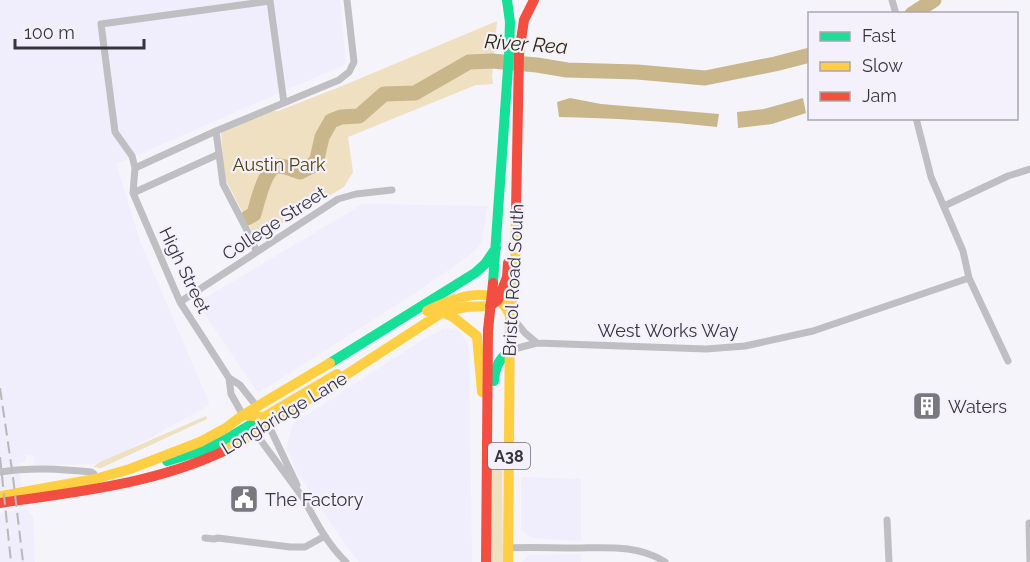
<svg xmlns="http://www.w3.org/2000/svg" width="1030" height="562" font-family="Raleway,sans-serif">
	<rect width="100%" height="100%" fill="#f5f4fa"/>
	<path fill="#f0edfc" d="M0 0H340L346 64 116 164 140 241 209 403 208 406 102 464 34 465V456L26 455 25 462 18 464 22 486 0 490Z
		M363 204 488 206 482 240 476 249 467 257 415 293 258 393 197 303Z
		M446 328 457 329 465 339 469 348 472 562H359L338 534 297 472 286 446 293 424 427 337Z
		M521 477 581 479V541L532 538 521 530Z
		M25 509 33 516 35 562H0V513Z
		M581 554V562H522L529 555Z"/>
	<path fill="#eee0c0" d="M497 21 492 76 493 84 476 85 348 137 353 172 344 187 266 233 252 231 224 176 221 131 269 111H278L342 86Z
		M206 416 207 419 101 468 93 467 100 462Z
		M494 455 502 457 503 562H490V458Z"/>
	<path fill="#c9b78b" d="M570 98 601 104 719 114 717 127C664 121 612 118 559 117L557 102Z
		M803 98 806 113 772 124 738 128 737 112 764 109Z"/>
	<g fill="none" stroke-linecap="round" stroke-linejoin="round">
		<path stroke="#c9b78b" stroke-width="15" d="M912 14 934 0
			M247 218 254 214C257 203 265 169 277 166 284 165 293 170 300 172L312 166 317 159 322 137 331 121 341 117 359 116 384 94 415 93 469 62 492 61 537 65 567 70 637 72 705 78 775 64 810 55"/>
		<path stroke="#bfbec2" stroke-width="7" d="M892 0 896 14
			M916 118 931 177 963 251 969 278 1008 361
			M216 131 223 184 253 242 256 251
			M135 168 216 131 339 80 349 72 354 62 347 0
			M133 193 219 154
			M944 206 1008 176 1030 169
			M180 302 338 199 356 194 392 190
			M512 317 525 333 537 343
			M510 350 537 343 706 349 745 346 813 331 969 278
			M229 378 240 385 258 408
			M244 417 231 394 229 378 180 302 133 193 135 168 132 156 115 132 101 24 270 1 284 103
			M267 422 297 485
			M254 431 306 502
			M0 472C31 467 60 469 91 472L94 474 95 479
			M305 501C316 522 328 545 346 562
			M887 520 889 562
			M1029 523 1030 562
			M205 538 214 539 218 538 290 547H305L325 536
			M508 548C530 547 552 548 574 548 604 548 638 544 665 562"/>
		<path stroke="#16e098" stroke-width="10" d="M493 283 509 54 510 22 507 0
			M330 363 475 273 485 264 496 248
			M494 381C495 367 499 359 510 350
			M167 461 201 451 223 441 250 425H269"/>
		<path stroke="#ffcf43" stroke-width="10" d="M427 311C445 302 479 287 498 300 503 303 507 309 510 315
			M443 312 453 317 477 336 482 392
			M243 415 264 417 337 374
			M224 451 267 426 443 312 466 307 490 306
			M0 496 95 479 130 469 200 442 226 428 243 415 330 363
			M508 562 510 315 515 279 516 211"/>
		<path stroke="#f24e42" stroke-width="10" d="M516 211 519 54 524 20 534 0
			M490 306 498 300 507 277 508 263
			M0 503C76 492 154 484 224 451
			M486 562 488 330 493 283"/>
		<path stroke="#b8b7ba" stroke-width="2" stroke-dasharray="12 6" stroke-linecap="butt" d="M0 388 13 477 23 562
			M0 457 11 562"/>
	</g>
	<defs>
		<g id="building-square" transform="scale(1.5)"><rect x="-9" y="-9" width="18" height="18" rx="4" fill="#79787f" stroke="#f4f1fd"/><path d="M-4-6H4V6H1V3H-1V6H-4ZM-2.5-4.3h1.7v1.8h-1.7ZM.8-4.3h1.7v1.8H.8ZM-2.5-1h1.7V.8h-1.7ZM.8-1h1.7V.8H.8Z" fill="#fff"/></g>
		<g id="civic-square" transform="scale(1.5)"><rect x="-9" y="-9" width="18" height="18" rx="4" fill="#79787f" stroke="#f4f1fd"/><path d="M-.6-6.5H3V-4.5H.6V-3L4-1V1h2V6H-6V1h2V-1L-.6-3ZM-1.2 2.5V6h2.4V2.5Z" fill="#fff"/></g>
	</defs>
	<g fill-rule="evenodd">
		<use href="#building-square" x="927" y="406"/>
		<use href="#civic-square" x="244" y="499"/>
	</g>
	<g text-anchor="middle" dominant-baseline="central" stroke-width="4.5" stroke-linejoin="round" paint-order="stroke">
		<rect fill="#f4f1fd" stroke="#6f6d77" stroke-width="1.5" x="488" y="443" width="42" height="26" rx="4.5"/>
		<g font-size="16" font-weight="bold" fill="#36353d">
			<text x="509" y="456">A38</text>
		</g>
		<g font-size="18" fill="#53410b" stroke="#f4f1fd">
			<text x="279" y="164">Austin Park</text>
		</g>
		<g font-size="18" fill="#36353d" stroke="#f4f1fd">
			<text transform="translate(274 223) rotate(-33)">College Street</text>
			<text transform="translate(185 270) rotate(64)">High Street</text>
			<text transform="translate(513 280) rotate(-87)">Bristol Road South</text>
			<text x="668" y="330">West Works Way</text>
			<text transform="translate(284 413) rotate(-31)">Longbridge Lane</text>
		</g>
		<g font-size="18" fill="#36353d" stroke="#f4f1fd" text-anchor="start">
			<text x="948" y="406">Waters</text>
			<text x="265" y="499">The Factory</text>
		</g>
		<g font-size="20" font-style="italic" fill="#322809" stroke="#f4f1fd">
			<text transform="translate(526 44) rotate(4)">River Rea</text>
		</g>
	</g>
	<rect x="808" y="12" width="210" height="108" fill="#f4f1fd" stroke="#a8a6b0" stroke-width="1.5"/>
	<rect x="820" y="32" width="30" height="9" fill="#16e098" stroke="#a8a6b0" stroke-width="1.5"/>
	<text x="862" y="42" font-size="18" fill="#36353d">Fast</text>
	<rect x="820" y="62" width="30" height="9" fill="#ffcf43" stroke="#a8a6b0" stroke-width="1.5"/>
	<text x="862" y="72" font-size="18" fill="#36353d">Slow</text>
	<rect x="820" y="92" width="30" height="9" fill="#f24e42" stroke="#a8a6b0" stroke-width="1.5"/>
	<text x="862" y="102" font-size="18" fill="#36353d">Jam</text>
	<path d="M15 39v9h129v-9" fill="none" stroke="#36353d" stroke-width="3"/>
	<text x="24" y="39" font-size="18" fill="#36353d" stroke="#f4f1fd" stroke-width="4.5" paint-order="stroke">100 m</text>
</svg>
